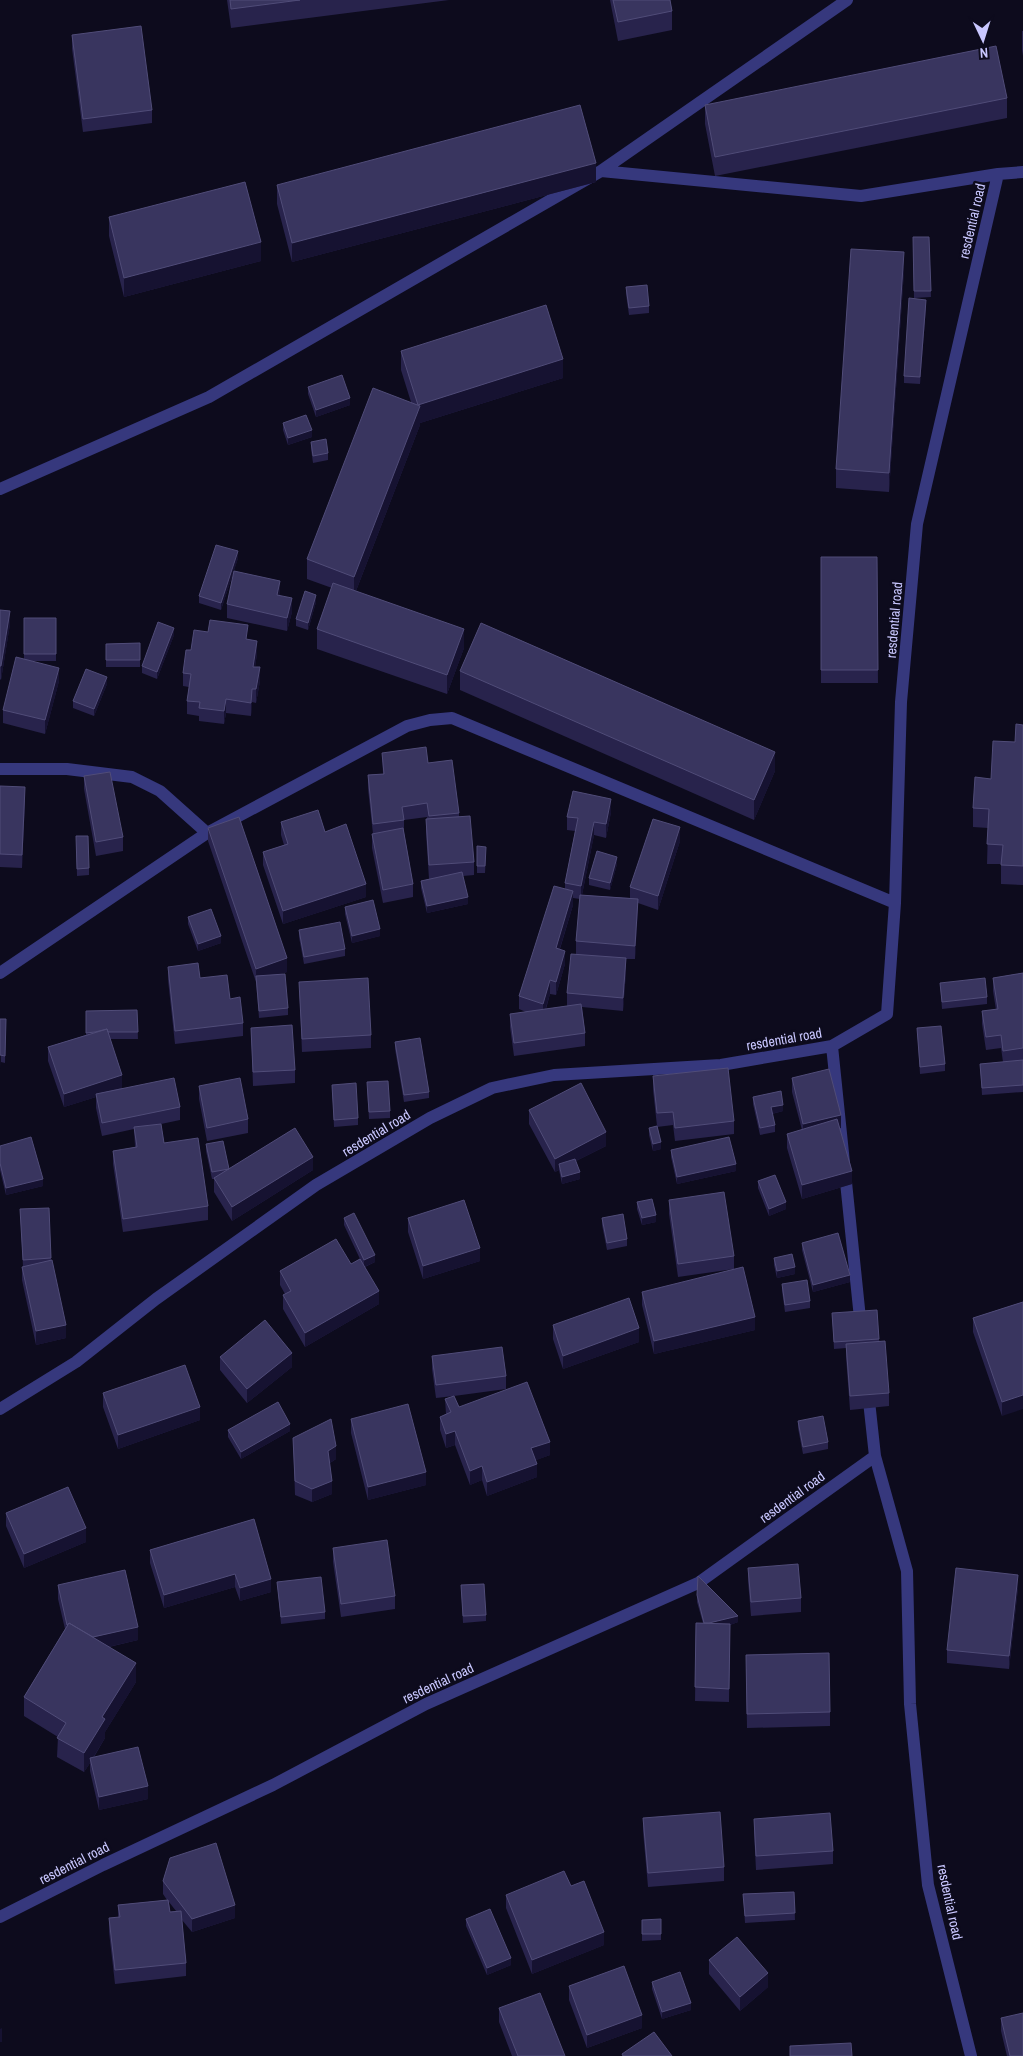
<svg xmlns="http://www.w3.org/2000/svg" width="1023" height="2056" font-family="'Archivo Narrow',sans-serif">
	<rect width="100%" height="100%" fill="#0d0b1d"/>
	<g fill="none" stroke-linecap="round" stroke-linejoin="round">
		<path stroke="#36387d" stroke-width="12" d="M601 171 847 0
			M0 489 209 397 601 171 861 196 998 174 1023 172
			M0 769H67L132 777 160 791 207 833
			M0 973 207 833 407 726 430 720 452 718 895 903
			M861 1328 832 1046 887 1014 895 903 901 702 917 524 998 174
			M868 1392 875 1456 907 1571 910 1704 928 1885 971 2056
			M0 1409 76 1362 156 1299 316 1185 430 1118 492 1088 554 1075 721 1065 832 1046
			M0 1917 103 1865 273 1785 426 1704 698 1583 875 1456"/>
	</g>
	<path fill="#28234c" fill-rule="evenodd" d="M227 0H449L231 28Z
		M610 0H670L672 11V30L618 41Z
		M1022 31H1023V56L1022 50Z
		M72 35 152 110V123L83 132 72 49Z
		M1007 98V118L715 176 705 124V105Z
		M596 182 292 262 277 204V185Z
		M109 217 261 261 124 297 109 236Z
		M913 237H929L931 297 914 298Z
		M904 271 889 492 836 488V469Z
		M626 287 649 306V313L629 315 626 294Z
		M926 307 920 384 904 383V376Z
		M401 351 563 378 420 423V425L356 591 464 648 447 694 317 649V629L332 588 307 579V559L411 402 401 370Z
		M308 387 350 405 316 417 308 394Z
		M283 423 312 437 288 445 283 430Z
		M311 442 328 453V460L313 463 311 449Z
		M821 557H877L878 683H821Z
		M238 558 221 610 199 603V596Z
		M280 595V596L292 612 287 631 227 618V604Z
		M316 602 308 630 296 626V619Z
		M0 610 10 624 1 680 0 679Z
		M24 618H56V661H31L59 681 45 734 3 723V710L24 659Z
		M174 635 157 679 142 673V666Z
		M248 639 257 654 255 667 260 681 256 703 252 702 251 716 226 713 224 724 199 721V716L187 714V701L189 687 183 686V673L191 650Z
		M140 643V667H106V644Z
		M460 671 775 771 754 820 460 690Z
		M107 684 94 716 73 708V701Z
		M1023 725V885L1001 884V864H987L988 828 973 827V808L1015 742Z
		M382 753 428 763 459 813V817L474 862V875L463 876 468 904 427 913 421 888V881L429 879 426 833V819H427V817L404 820V832L413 884V897L383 903 372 848V834H373L368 789V775L383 774Z
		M84 776 123 837V851L96 856 84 789Z
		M0 786 25 801 22 868 0 867Z
		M611 812 606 838 594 835 582 895 630 898V887L680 841 658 910 638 903 635 959H626V972L623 1011 582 1007 585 1033V1046L514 1056 510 1027V1014L526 1012 519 1009V996L565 889V883L575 831 567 830V817ZM573 898 580 899 576 941V954L567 993V1006L546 1009 550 994 556 995 565 964 560 949 573 905Z
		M281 822 325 832 366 897 283 924 263 865V852L284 845 281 835Z
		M208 828 287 972 280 974 288 1008V1015L259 1018 256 982 208 841Z
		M76 843 89 868V875L77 876Z
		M477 846 486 854 485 873H477Z
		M617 864 610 890 589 885V878Z
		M345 907 380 936 352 943 345 914Z
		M188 917 221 943 198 951 188 924Z
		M299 930 345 949V956L304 964 299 937Z
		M168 967 200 978 230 999 243 1023V1036L175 1044 168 980Z
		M1023 973V1092L982 1095 980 1064 1003 1062 1001 1048 986 1050 982 1024V1011L996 1010 993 991V978Z
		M299 982 371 1035V1048L302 1052Z
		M940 983 987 997V1004L942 1009Z
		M137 1010 138 1039H110L122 1088 180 1107V1120L161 1124 164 1143 208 1206V1220L123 1232 113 1164V1151L135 1147 134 1129 102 1136 96 1108V1097L64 1107 48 1061V1047L86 1035V1011Z
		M0 1019H6L5 1063 1 1062V1069Z
		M251 1028 295 1070V1083L253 1086Z
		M917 1028 945 1064V1071L920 1074Z
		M395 1042 429 1092V1098L404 1102 395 1049Z
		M653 1076 734 1121V1134L675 1141 673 1125 657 1127 661 1149 653 1151 649 1135V1128L657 1126 653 1090Z
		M792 1078 841 1128H839L852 1184 802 1199 787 1148V1134L802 1130 792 1092Z
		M332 1085 358 1118V1125L334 1127Z
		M199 1086 248 1119V1133L207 1141 199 1099Z
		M367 1089 390 1111V1118L369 1119Z
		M753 1097 783 1111 772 1114 775 1125V1132L760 1135 753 1104Z
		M529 1110 606 1146 576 1161 580 1179 562 1184 559 1170 555 1172 529 1124Z
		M206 1144 229 1169 313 1170 232 1221 214 1192V1179H212L206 1151Z
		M0 1146 43 1186 6 1195 0 1170Z
		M671 1150 736 1171 677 1184 671 1157Z
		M758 1181 786 1209 769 1216 758 1188Z
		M669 1200 734 1256V1269L678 1277 669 1214Z
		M637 1202 656 1222 642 1225 637 1209Z
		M49 1208 51 1260 66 1338 36 1345 22 1280V1267H23L20 1209Z
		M344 1218 375 1262 365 1267 379 1304 305 1347 283 1309V1295L285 1294 280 1285V1271L351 1264 360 1259 344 1225Z
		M408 1218 480 1261 423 1279 408 1232Z
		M602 1218 627 1239V1246L607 1250 602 1225Z
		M802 1243 850 1282 813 1292 802 1250Z
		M774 1258 795 1274 777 1278 774 1265Z
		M782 1284 810 1301V1308L785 1312 782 1291Z
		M642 1292 755 1330 654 1354 642 1305Z
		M1023 1302 1002 1416 973 1332V1318Z
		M832 1313 879 1339 889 1393V1406L850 1410 846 1357V1348L834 1349Z
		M553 1325 639 1342 563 1369 553 1339Z
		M432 1356 506 1376V1389L454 1396 459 1407 550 1455 536 1460 537 1477 487 1496 482 1480 470 1485 455 1445 446 1448 440 1430V1417L446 1414 445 1399 454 1396 436 1398 432 1369Z
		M220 1357 292 1367 247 1403 220 1370Z
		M103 1393 200 1420 118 1449 103 1407Z
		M351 1419 426 1485 368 1500 351 1433Z
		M798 1421 828 1442V1449L803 1454 798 1428Z
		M228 1430 290 1431 241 1459 228 1437Z
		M293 1438 336 1459 330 1463 332 1494 312 1502 295 1495Z
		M6 1513 86 1542 24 1568 6 1526Z
		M254 1519 271 1592 240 1601 235 1587 164 1608 150 1563V1550Z
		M333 1548 395 1596V1609L341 1617 333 1562Z
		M748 1568 801 1598V1612L751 1616 748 1581Z
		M277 1582 325 1612V1619L281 1624Z
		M58 1585 138 1640 109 1647 136 1682 105 1732V1738L94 1757 148 1799 99 1810 90 1771V1763L84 1772 57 1757 58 1737 24 1716V1697L65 1629 58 1599Z
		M461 1585 486 1615V1621L463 1623Z
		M1018 1588 1009 1669 947 1663V1650Z
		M697 1595 738 1622 730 1625 729 1702 695 1701 696 1623H703L697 1602Z
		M746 1669 830 1712V1726L747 1728Z
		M643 1818 724 1867V1881L648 1887 643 1831Z
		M754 1819 833 1851V1864L756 1870 754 1832Z
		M163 1881 235 1918 192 1932 182 1920 186 1963V1976L115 1984 109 1932V1918H118V1905L167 1900 163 1894ZM169 1902 176 1911 170 1912Z
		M794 1892 795 1920 745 1923 743 1894Z
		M506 1895 604 1945 532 1974 506 1908Z
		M466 1919 511 1965 487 1975 466 1926Z
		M642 1920 661 1934V1940L642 1941Z
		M709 1960 768 1987 740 2011 709 1974Z
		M652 1982 691 2010 662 2019 652 1989Z
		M569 1986 642 2028 587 2048 569 2000Z
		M499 2008 565 2056H512L499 2022Z
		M1001 2018 1023 2056H1007L1001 2031Z"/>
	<path fill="#161231" d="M596 163V182L292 262V243Z
		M261 242V261L124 297V278Z
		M904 252V271L889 492V473Z
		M926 300V307L920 384V377Z
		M563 359V378L420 423V425L354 596V577L418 405Z
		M350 398V405L316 417V410Z
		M312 430V437L288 445V438Z
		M238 551V558L221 610V603Z
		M280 581V595L277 608V595Z
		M316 595V602L308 630V623Z
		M292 598V612L287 631V618Z
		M10 611V624L1 680V666Z
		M174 628V635L157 679V672Z
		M464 629V648L447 694V675Z
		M257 641V654L253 680V667Z
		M260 667V681L256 703V689Z
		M59 668V681L45 734V720Z
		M107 677V684L94 716V709Z
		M252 689V702L251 716V703Z
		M226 699V713L224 724V711Z
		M775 752V771L754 820V800Z
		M25 787V801L22 868V855Z
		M611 799V812L606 838V824Z
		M594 822V835L581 900V886Z
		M680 827V841L658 910V896Z
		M617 857V864L610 890V883Z
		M366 884V897L283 924V911Z
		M573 891V905L556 961V948Z
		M468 897V904L427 913V906Z
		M638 899V912L635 959V946Z
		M380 929V936L352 943V936Z
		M221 936V943L198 951V944Z
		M565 951V964L556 995V982Z
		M287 958V972L257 982 256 976V982V969Z
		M626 958V972L623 1011V998Z
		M550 980V994L543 1017V1004Z
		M122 1075V1088L96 1094V1097L64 1107V1094Z
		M783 1105V1111L771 1114V1107Z
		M841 1115V1128L803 1137V1124Z
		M606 1132V1146L560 1169 559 1164V1170L555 1172V1159Z
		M661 1142V1149L653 1151V1144Z
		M313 1157V1170L232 1221V1207Z
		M736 1164V1171L677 1184V1177Z
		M852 1171V1184L802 1199V1185Z
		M580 1172V1179L562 1184V1177Z
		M43 1179V1186L6 1195V1188Z
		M786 1202V1209L769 1216V1209Z
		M656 1215V1222L642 1225V1218Z
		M480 1248V1261L423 1279V1266Z
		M375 1255V1262L364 1267V1260Z
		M795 1267V1274L777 1278V1271Z
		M850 1275V1282L813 1292V1285Z
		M379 1291V1304L305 1347V1333Z
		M755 1317V1330L654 1354V1341Z
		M66 1325V1338L36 1345V1331Z
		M639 1328V1342L563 1369V1356Z
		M292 1353V1367L247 1403V1389Z
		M1023 1395V1409L1002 1416V1402Z
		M200 1407V1420L118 1449V1435Z
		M290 1424V1431L241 1459V1452Z
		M455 1431V1445L446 1448V1434Z
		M550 1442V1455L531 1462V1448Z
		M336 1446V1459L328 1464V1451Z
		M537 1464V1477L487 1496V1482Z
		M482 1466V1480L470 1485V1471Z
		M426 1472V1485L368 1500V1487Z
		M332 1481V1494L312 1502V1489Z
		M86 1528V1542L24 1568V1554Z
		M235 1574V1587L164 1608V1595Z
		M1018 1575V1588L1009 1669V1656Z
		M271 1579V1592L240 1601V1588Z
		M738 1616V1622L730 1625 729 1702 730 1625 705 1624Z
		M138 1627V1640L86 1652V1639Z
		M136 1663V1682L105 1732V1738L91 1761 90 1758V1763L84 1772V1753L102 1717Z
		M148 1786V1799L99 1810V1797Z
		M235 1905V1918L192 1932V1919Z
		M604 1932V1945L532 1974V1960Z
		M511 1958V1965L487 1975V1968Z
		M768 1973V1987L740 2011V1997Z
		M691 2003V2010L662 2019V2012Z
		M642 2015V2028L587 2048V2035Z
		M2 2028V2042H0V2029Z"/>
	<path fill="#39355f" stroke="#504c78" d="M230 0H300L231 9Z
		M613 0H670L672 11 618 22Z
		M141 26 152 110 83 119 72 35Z
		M996 46 1007 98 715 157 705 105Z
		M580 105 596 163 292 243 277 185Z
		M245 182 261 242 124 278 109 217Z
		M913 237H929L931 291H914Z
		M851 249 904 252 889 473 836 469Z
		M647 285 649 306 629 308 626 287Z
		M909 298 926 300 920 377 904 376Z
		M546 305 563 359 418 405 401 351Z
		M342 375 350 398 316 410 308 387Z
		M373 388 420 406 354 577 307 559Z
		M306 415 312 430 288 438 283 423Z
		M326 439 328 453 313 456 311 442Z
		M216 545 238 551 221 603 199 596Z
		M821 557H877L878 670H821Z
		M234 571 280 581 277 595 292 598 287 618 227 604Z
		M333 583 464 629 447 675 317 629Z
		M305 591 316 595 308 623 296 619Z
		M0 610 10 611 1 666H0Z
		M24 618H56V654H24Z
		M210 620 248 625 246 639 257 641 253 667H260L256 689H252L251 703 226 699 224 711 199 708 200 702 187 701 191 674 183 673 186 650H191L194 630 208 632Z
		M158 622 174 628 157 672 142 666Z
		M481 623 775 752 754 800 460 671Z
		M140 643V660H106V644Z
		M16 657 59 668 45 720 3 710Z
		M86 669 107 677 94 709 73 701Z
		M1016 724 1023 725V866L1001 865 1003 845 987 844 989 809 973 808 975 777 991 779 993 741 1015 742Z
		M426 747 428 763 452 760 459 813 429 816 427 803 402 807 404 820 373 824 368 775 384 774 382 753Z
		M110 772 123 837 96 842 84 776Z
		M0 786 25 787 22 855 0 854Z
		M573 791 611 799 606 824 594 822 581 886 565 883 578 818 567 817Z
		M318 810 325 832 346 824 366 884 283 911 263 852 288 844 281 822Z
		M470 816 474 862 429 865 426 819Z
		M239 817 287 958 256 969 208 828Z
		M653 819 680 827 658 896 630 887Z
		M403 828 413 884 383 890 372 834Z
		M76 836H88L89 868 77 869Z
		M477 846 486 847 485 866H477Z
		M597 851 617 857 610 883 589 878Z
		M462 872 468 897 427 906 421 881Z
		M554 886 573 891 556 948 565 951 556 982 550 980 543 1004 519 996Z
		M580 895 638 899 635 946 576 941Z
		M373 900 380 929 352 936 345 907Z
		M211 909 221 936 198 944 188 917Z
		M340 922 345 949 304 957 299 930Z
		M571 954 626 958 623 998 567 993Z
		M198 963 200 978 227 975 230 999 240 997 243 1023 175 1031 168 967Z
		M1023 973V1048L1003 1051 1001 1035 986 1037 982 1011 998 1009 993 978Z
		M285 974 288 1008 259 1011 256 976Z
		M368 978 371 1035 302 1039 299 982Z
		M985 978 987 997 942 1002 940 983Z
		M581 1004 585 1033 514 1043 510 1014Z
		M137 1010 138 1032H108L107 1029 95 1032 86 1033V1011Z
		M0 1019H6L5 1056 0 1055Z
		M292 1025 295 1070 253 1072 251 1028Z
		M941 1026 945 1064 920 1067 917 1028Z
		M107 1029 122 1075 64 1094 48 1047Z
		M420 1038 429 1092 404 1095 395 1042Z
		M1023 1060V1085L982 1088 980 1064Z
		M728 1068 734 1121 675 1128 673 1112 657 1113 653 1076Z
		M829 1069 841 1115 803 1124 792 1078Z
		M174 1078 180 1107 102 1123 96 1094Z
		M240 1078 248 1119 207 1128 199 1086Z
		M388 1081 390 1111 369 1112 367 1082Z
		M356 1083 358 1118 334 1120 332 1085Z
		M581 1083 606 1132 555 1159 529 1110Z
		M781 1091 783 1105 771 1107 775 1125 760 1128 753 1097Z
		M837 1119 852 1171 802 1185 787 1134Z
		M161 1124 164 1143 198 1138 208 1206 123 1219 113 1151 137 1147 134 1127Z
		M657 1126 661 1142 653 1144 649 1128Z
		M295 1128 313 1157 232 1207 214 1178Z
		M31 1137 43 1179 6 1188 0 1163V1146Z
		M729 1137 736 1164 677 1177 671 1150Z
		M223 1141 229 1169 212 1172 206 1144Z
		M575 1159 580 1172 562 1177 559 1164Z
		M775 1175 786 1202 769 1209 758 1181Z
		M724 1192 734 1256 678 1264 669 1200Z
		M652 1199 656 1215 642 1218 637 1202Z
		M464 1200 480 1248 423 1266 408 1218Z
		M49 1208 51 1258 23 1260 20 1209Z
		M354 1213 375 1255 364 1260 344 1218Z
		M623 1214 627 1239 607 1243 602 1218Z
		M838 1233 850 1275 813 1285 802 1243Z
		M336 1239 351 1264 360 1259 379 1291 305 1333 283 1295 291 1291 280 1271Z
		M792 1254 795 1267 777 1271 774 1258Z
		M52 1260 66 1325 36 1331 22 1267Z
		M743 1267 755 1317 654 1341 642 1292Z
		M807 1280 810 1301 785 1305 782 1284Z
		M629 1298 639 1328 563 1356 553 1325Z
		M1023 1302V1395L1002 1402 973 1318Z
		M877 1310 879 1339 834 1342 832 1313Z
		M265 1320 292 1353 247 1389 220 1357Z
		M885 1341 889 1393 850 1396 846 1344Z
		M502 1347 506 1376 436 1385 432 1356Z
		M185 1365 200 1407 118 1435 103 1393Z
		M527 1382 550 1442 531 1448 537 1464 487 1482 482 1466 470 1471 455 1431 446 1434 440 1417 451 1412 445 1399 454 1396 459 1407Z
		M278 1402 290 1424 241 1452 228 1430Z
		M408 1404 426 1472 368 1487 351 1419Z
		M823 1416 828 1442 803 1447 798 1421Z
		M331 1419 336 1446 328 1451 332 1481 312 1489 295 1481 293 1438Z
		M68 1487 86 1528 24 1554 6 1513Z
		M254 1519 271 1579 240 1588 235 1574 164 1595 150 1550Z
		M387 1540 395 1596 341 1604 333 1548Z
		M798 1564 801 1598 751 1602 748 1568Z
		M956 1568 1018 1575 1009 1656 947 1650Z
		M125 1570 138 1627 93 1637 69 1623 67 1625 58 1585Z
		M698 1576 738 1616 709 1623H704L697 1595Z
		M321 1577 325 1612 281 1617 277 1582Z
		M484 1584 486 1615 463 1616 461 1585Z
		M69 1623 136 1663 102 1717 105 1719 84 1753 57 1738 66 1723 24 1697Z
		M696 1623 730 1624 729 1689 695 1687Z
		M829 1653 830 1712 747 1714 746 1655Z
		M138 1747 148 1786 99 1797 90 1758Z
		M720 1812 724 1867 648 1873 643 1818Z
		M830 1813 833 1851 756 1856 754 1819Z
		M216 1843 235 1905 192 1919 163 1881 170 1858Z
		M564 1871 571 1886 584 1881 604 1932 532 1960 506 1895Z
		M794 1892 795 1913 745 1916 743 1894Z
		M168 1900 170 1912 181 1911 186 1963 115 1970 109 1918 120 1917 118 1905Z
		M490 1909 511 1958 487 1968 466 1919Z
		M661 1919V1934H642V1920Z
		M737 1937 768 1973 740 1997 709 1960Z
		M624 1966 642 2015 587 2035 569 1986Z
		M680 1972 691 2003 662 2012 652 1982Z
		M540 1993 565 2056H518L499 2008Z
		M1023 2013V2056H1010L1001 2018Z
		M654 2032 672 2056H623L622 2054Z
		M851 2043 852 2056H790V2046Z"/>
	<g text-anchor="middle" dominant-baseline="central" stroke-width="5" stroke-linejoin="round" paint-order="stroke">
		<g font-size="14" fill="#c9c7ff" stroke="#0d0b1d">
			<text transform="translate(972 221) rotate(-77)">resdential road</text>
			<text transform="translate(894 620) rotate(-85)">resdential road</text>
			<text transform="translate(784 1039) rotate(-10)">resdential road</text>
			<text transform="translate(376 1133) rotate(-31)">resdential road</text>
			<text transform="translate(792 1497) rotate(-36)">resdential road</text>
			<text transform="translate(438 1683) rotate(-25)">resdential road</text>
			<text transform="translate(74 1863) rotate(-27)">resdential road</text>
			<text transform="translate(950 1902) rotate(78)">resdential road</text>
		</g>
	</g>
	<g transform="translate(983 40) rotate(176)" stroke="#0d0b1d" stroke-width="4" paint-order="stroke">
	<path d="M0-4L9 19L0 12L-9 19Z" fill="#c9c7ff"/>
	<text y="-8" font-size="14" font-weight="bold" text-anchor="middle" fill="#c9c7ff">N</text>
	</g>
</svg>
